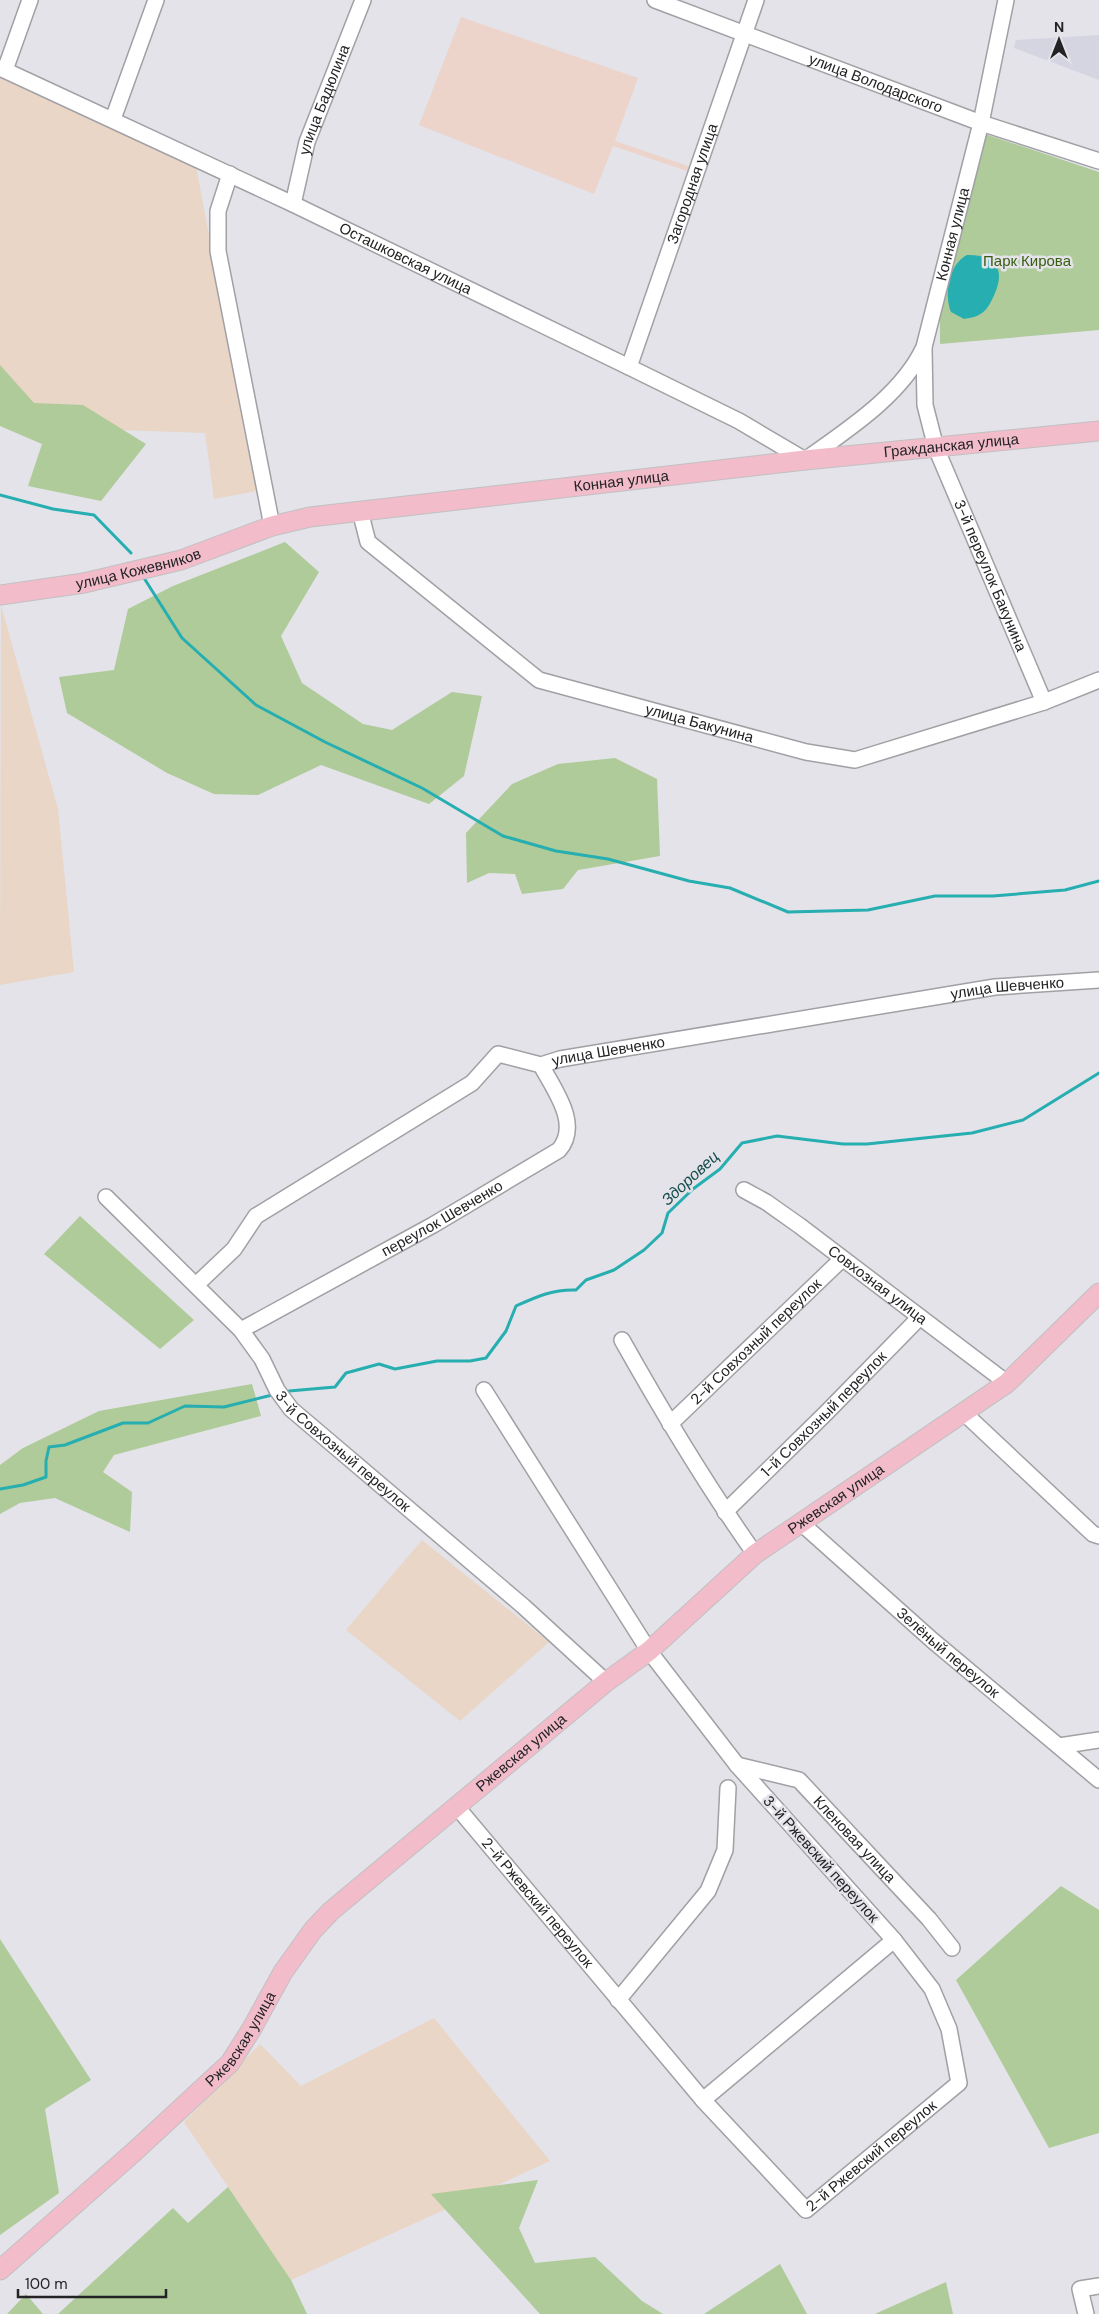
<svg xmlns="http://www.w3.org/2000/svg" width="1099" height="2314" font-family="'DM Sans',sans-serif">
	<rect width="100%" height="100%" fill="#e3e3e9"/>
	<path fill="#d5d5e2" d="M1099 35V80L1014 48 1016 40Z"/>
	<path fill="#e9d6c6" d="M0 78 196 166 257 491 214 499 205 433 91 429 0 409Z
		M1 605 58 809 74 972 0 985Z
		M422 1540 549 1642 460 1721 346 1630Z
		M434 2018 550 2161 291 2280 184 2122 260 2044 301 2086Z"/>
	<path fill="#ecd4cb" d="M461 17 638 78 615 141 691 167 690 172 613 146 594 194 419 125Z"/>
	<path fill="#aecb99" d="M985 134 1099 172V330L940 344V301Z
		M0 365 34 403 83 405 146 444 101 501 28 486 42 444 0 426Z
		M285 542 319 572 281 636 302 683 363 724 392 730 452 692 482 696 464 776 429 804 321 765 258 795 214 794 167 773 67 713 59 677 114 670 128 609 173 586Z
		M615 758 657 779 660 856 578 870 563 889 522 894 515 874 489 873 467 883 466 833 512 784 558 764Z
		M80 1216 194 1320 160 1349 44 1254Z
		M252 1384 261 1416 114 1455 103 1472 132 1492 130 1532 55 1498 20 1503 0 1514V1465L23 1448 99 1411Z
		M1061 1886 1099 1910V2133L1049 2148 956 1980Z
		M0 1939 91 2080 45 2109 59 2193 0 2235Z
		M538 2180 519 2228 535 2263 595 2257 642 2301 663 2314H540L431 2194Z
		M228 2187 291 2280 307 2314H58L173 2208 188 2223Z
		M780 2264 807 2314H704Z
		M946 2282 953 2314H875Z
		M26 2294 43 2314H7Z"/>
	<path fill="#26aeb0" d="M967 255C994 254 1006 268 995 293 992 300 988 309 982 313 977 317 969 318 964 319L951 312C944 294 948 265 967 255Z"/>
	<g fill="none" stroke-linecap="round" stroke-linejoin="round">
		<path stroke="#26aeb0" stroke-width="3" d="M0 495 53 509 94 515 131 553
			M144 578 182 638 256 705 325 742 422 788 503 836 556 851 608 859 689 881 730 888 788 912 868 910 935 896H993L1065 890 1099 881
			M289 1391 335 1387 346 1373 379 1364 395 1369 437 1361H470L486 1358 506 1331 516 1306C536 1297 553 1289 576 1290L586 1280 614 1270 644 1250 662 1233 668 1213 693 1189 720 1169 742 1143 777 1136 843 1144H867L972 1133 1023 1120 1099 1073
			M0 1489 23 1485 46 1477V1461L49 1447 65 1445 123 1423H148L185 1406 224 1407 272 1395"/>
		<g stroke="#a0a0a5" stroke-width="18">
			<g id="minor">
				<path id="s1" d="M655 0 981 123 1099 161"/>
				<path id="s2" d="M0 68 293 204 629 367 739 421 805 460C847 430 902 395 924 347L981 123 1006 0"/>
				<path d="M5 70 30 0"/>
				<path d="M113 119 156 0"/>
				<path d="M230 174 218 211V251L272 526"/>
				<path id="s3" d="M293 204 307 142 363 0"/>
				<path id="s4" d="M924 349 925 405 936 448 1044 702"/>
				<path id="s5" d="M629 367 756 0"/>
				<path id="s6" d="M360 511 368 542 539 680 806 752 855 760 1044 702 1099 680"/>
				<path id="s7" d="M744 1190 766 1202 800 1226 1007 1383"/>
				<path id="s8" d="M106 1197 241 1330 262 1359 277 1390 291 1409 523 1606 606 1682"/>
				<path id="s9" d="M196 1285 234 1249 256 1216 472 1083 498 1054 541 1065 560 1059 995 987 1099 980"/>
				<path id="s10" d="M241 1330 433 1225 559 1150C581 1124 554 1090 541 1065"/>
				<path d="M622 1340C663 1413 706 1485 755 1554"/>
				<path d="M963 1412 1093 1534 1099 1536"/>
				<path id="s11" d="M670 1424 842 1259"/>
				<path id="s12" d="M725 1512 826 1413 920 1317"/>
				<path id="s13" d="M801 1523 932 1640 1099 1780"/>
				<path d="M1059 1746 1099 1740"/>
				<path id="s14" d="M737 1765 799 1780 929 1919 952 1948"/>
				<path id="s15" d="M457 1807 703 2100 806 2210 959 2083 949 2029 932 1989 894 1940 737 1765 649 1651 484 1390"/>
				<path d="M618 2000 708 1891 725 1850 728 1788"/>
				<path d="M703 2100 894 1940"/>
				<path d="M1086 2314 1080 2289 1099 2286"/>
			</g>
		</g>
		<g stroke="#c1c1c2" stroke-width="21">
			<g id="major">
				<path id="s16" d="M0 595 84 583 181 560 272 526 310 517 805 460 1099 431"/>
				<path id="s17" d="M0 2270 135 2151 230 2063 251 2030 283 1972 313 1930 331 1911 606 1682 649 1651 755 1554 1007 1383 1099 1293"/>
			</g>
		</g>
		<use href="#minor" stroke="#fff" stroke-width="15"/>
		<use href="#major" stroke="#f2bccb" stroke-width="19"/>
	</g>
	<g text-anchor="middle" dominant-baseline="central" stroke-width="5" stroke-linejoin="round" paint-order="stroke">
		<g font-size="15" fill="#232325" stroke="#e3e3e9">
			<text stroke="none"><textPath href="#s1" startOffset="236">улица Володарского</textPath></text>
			<text stroke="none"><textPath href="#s3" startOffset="109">улица Бадюлина</textPath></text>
			<text stroke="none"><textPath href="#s5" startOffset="194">Загородная улица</textPath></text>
			<text stroke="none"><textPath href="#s2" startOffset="1178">Конная улица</textPath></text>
			<text stroke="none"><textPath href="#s2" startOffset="448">Осташковская улица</textPath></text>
			<text stroke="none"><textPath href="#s16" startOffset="966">Гражданская улица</textPath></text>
			<text stroke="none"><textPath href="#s16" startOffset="634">Конная улица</textPath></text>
			<text stroke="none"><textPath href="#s16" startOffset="141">улица Кожевников</textPath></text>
			<text stroke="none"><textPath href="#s4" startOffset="239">3-й переулок Бакунина</textPath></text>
			<text stroke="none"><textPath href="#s6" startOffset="418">улица Бакунина</textPath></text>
			<text stroke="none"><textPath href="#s9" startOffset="902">улица Шевченко</textPath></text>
			<text stroke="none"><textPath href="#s9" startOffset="498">улица Шевченко</textPath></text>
			<text stroke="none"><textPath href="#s10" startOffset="230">переулок Шевченко</textPath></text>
			<text stroke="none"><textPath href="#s7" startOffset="164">Совхозная улица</textPath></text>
			<text stroke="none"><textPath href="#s11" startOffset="119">2-й Совхозный переулок</textPath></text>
			<text stroke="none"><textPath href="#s12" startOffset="139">1-й Совхозный переулок</textPath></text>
			<text stroke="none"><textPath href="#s8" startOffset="350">3-й Совхозный переулок</textPath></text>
			<text stroke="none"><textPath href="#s17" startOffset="1145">Ржевская улица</textPath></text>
			<text stroke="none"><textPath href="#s13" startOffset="196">Зелёный переулок</textPath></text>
			<text stroke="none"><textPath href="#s17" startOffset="740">Ржевская улица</textPath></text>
			<text stroke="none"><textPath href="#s14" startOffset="145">Кленовая улица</textPath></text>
			<text transform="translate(821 1859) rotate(48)">3-й Ржевский переулок</text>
			<text stroke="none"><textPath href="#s15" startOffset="125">2-й Ржевский переулок</textPath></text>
			<text stroke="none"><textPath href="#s17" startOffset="335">Ржевская улица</textPath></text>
			<text stroke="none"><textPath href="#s15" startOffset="618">2-й Ржевский переулок</textPath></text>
		</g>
		<g font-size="15" fill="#395d0e" stroke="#e3e3e9">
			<text x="1027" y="261">Парк Кирова</text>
		</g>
		<g font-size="16" font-style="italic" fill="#154c4c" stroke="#e3e3e9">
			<text transform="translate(690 1178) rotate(-43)">Здоровец</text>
		</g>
	</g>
	<g transform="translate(1059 40)" stroke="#e3e3e9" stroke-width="4" paint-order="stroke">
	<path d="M0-4L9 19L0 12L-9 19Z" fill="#232325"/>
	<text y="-8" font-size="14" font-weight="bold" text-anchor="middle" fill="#232325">N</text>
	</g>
	<path d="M18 2289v8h148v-8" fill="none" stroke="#232325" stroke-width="2.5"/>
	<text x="25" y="2289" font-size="15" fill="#232325" stroke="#e3e3e9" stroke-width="4" paint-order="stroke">100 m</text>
</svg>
